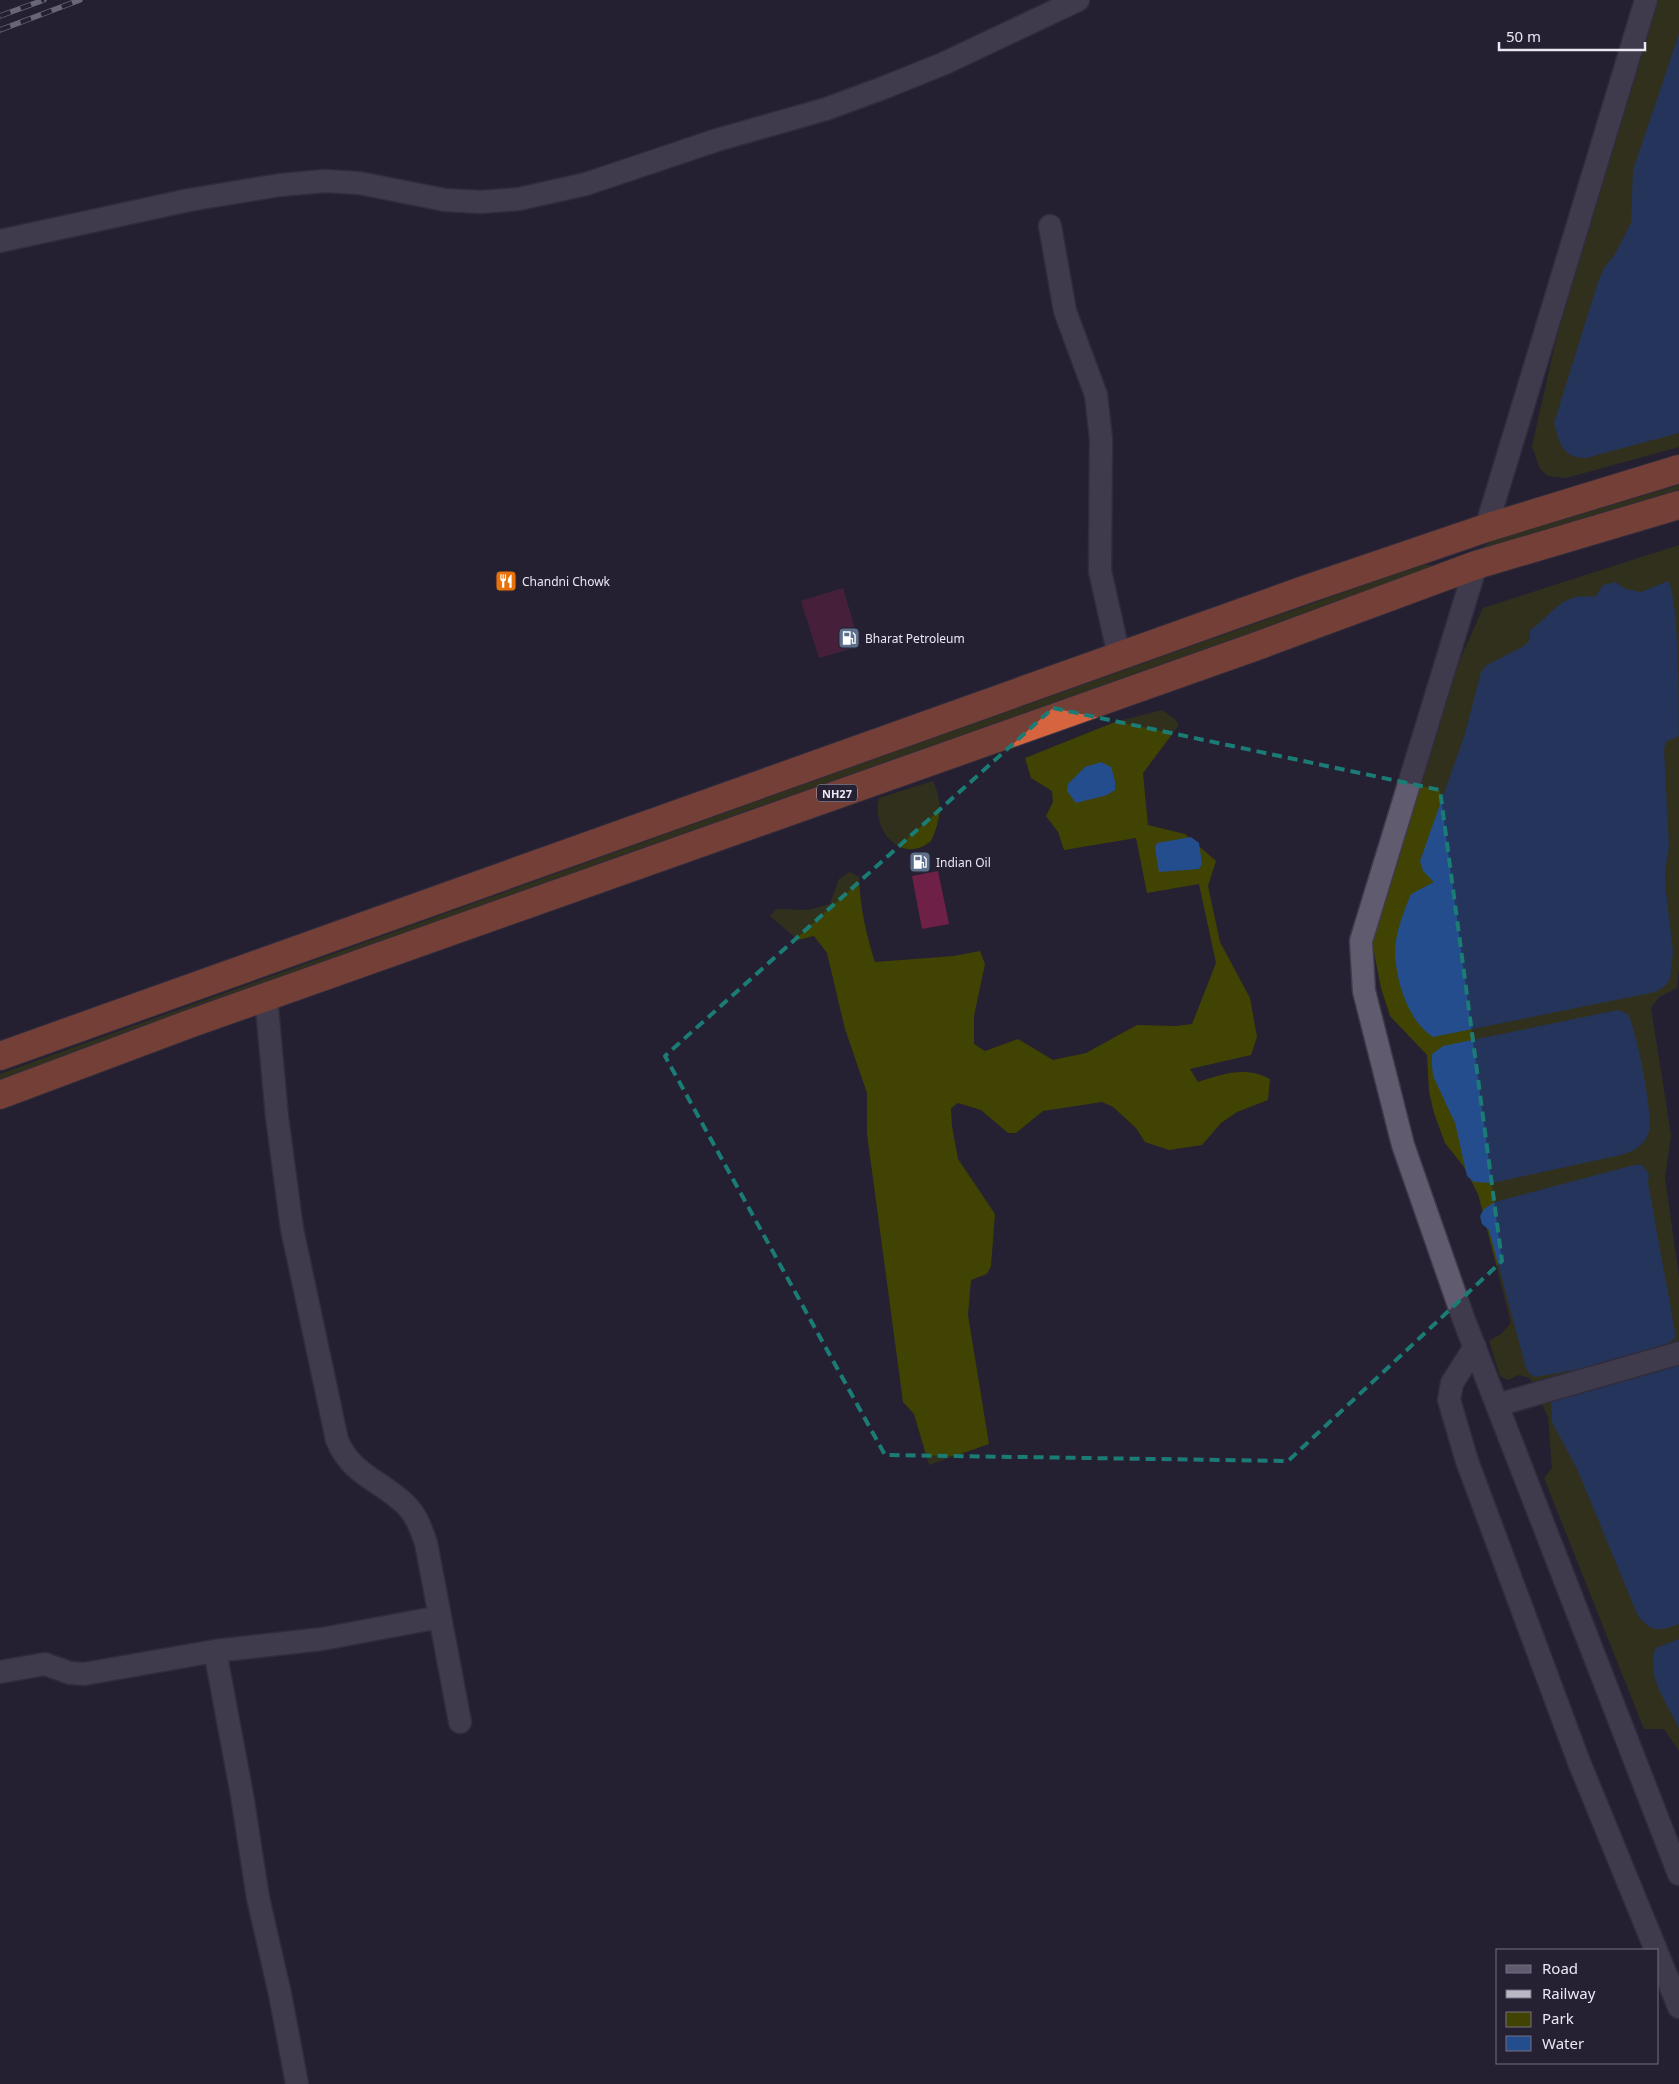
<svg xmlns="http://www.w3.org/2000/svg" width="1679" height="2084" font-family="'Noto Sans',sans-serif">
	<rect width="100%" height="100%" fill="#252032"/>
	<path fill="#414303" d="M1657 0H1679V447L1566 478 1548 476 1540 469 1532 446 1556 340 1624 103Z
		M1679 485V498L1482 551 1484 546 1494 540Z
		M1679 545V969L1677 988 1659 997 1651 1008 1671 1135 1665 1178 1679 1277V1751L1664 1729H1644L1544 1478 1552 1468 1548 1417 1530 1378 1518 1375 1508 1380 1500 1376 1489 1341 1501 1334 1511 1323 1478 1194 1464 1167 1445 1143 1434 1113 1429 1092 1427 1055 1390 1016 1381 988 1371 937 1423 766 1461 657 1483 608Z
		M1421 565H1430L1435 568 0 1089V1074L888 754Z
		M1162 710 1175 719 1179 725 1143 773 1148 825 1185 834 1216 861 1208 886 1220 942 1250 998 1257 1037 1251 1055 1190 1069 1198 1082C1224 1074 1245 1066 1270 1079L1268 1100 1237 1112 1221 1123 1202 1145 1169 1150 1145 1142 1136 1128 1113 1107 1102 1102 1043 1111 1016 1133H1008L981 1110 958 1103 951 1108 952 1126 958 1159 995 1214 991 1266 987 1274 971 1280 968 1315 989 1444 929 1465 914 1414 903 1402 867 1134V1093L845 1029 827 953 814 936 798 940 770 916 776 909 808 910 830 904 839 879 850 872 859 877C860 907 866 934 875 962L954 956 980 951 985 964 974 1016V1044L985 1051 1018 1039 1053 1060 1086 1053 1137 1025 1176 1026 1192 1024 1216 963 1199 884 1147 893 1136 838 1064 850 1058 832 1046 816 1053 802 1052 791 1031 778 1025 758 1115 722Z
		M933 781C943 803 941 820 931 841 901 866 871 829 879 798Z"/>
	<path fill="#244d8e" d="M1679 34V433L1586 458C1563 458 1559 444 1554 423L1598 282 1604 268 1614 256 1631 223 1633 170Z
		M1668 581C1679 595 1679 709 1679 736L1666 742 1664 749 1669 848 1665 870V883L1673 952 1670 979 1665 986 1655 992 1433 1037C1408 1021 1396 981 1395 953 1395 933 1404 911 1411 894L1434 882 1423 871 1420 861 1465 734 1481 672 1487 665 1524 646 1530 640V630C1546 620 1556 602 1576 597 1582 596 1589 597 1596 596L1603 585 1616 582 1625 589 1641 592Z
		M1101 762 1111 767 1115 781V790L1107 795 1076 803 1067 791 1068 784 1085 767Z
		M1191 837 1199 843 1202 864 1199 869 1159 872 1155 848 1157 843Z
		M1618 1010 1628 1014C1636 1028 1654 1118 1649 1132 1644 1146 1634 1151 1621 1155L1492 1183 1474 1182 1467 1176 1455 1123 1433 1076 1432 1066V1054L1443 1046Z
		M1634 1165H1642L1649 1174 1648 1183 1676 1337C1652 1360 1570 1370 1536 1377L1530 1374 1526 1368 1489 1230 1482 1224 1480 1216 1484 1209 1495 1202Z
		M1679 1356V1624C1660 1631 1652 1633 1638 1616L1578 1471 1552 1422 1551 1402 1557 1395Z
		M1679 1639V1728C1668 1705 1644 1673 1656 1648Z"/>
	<path fill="#6f2047" d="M843 588 860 646 819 658 801 601Z
		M938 871 949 924 922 929 912 876Z"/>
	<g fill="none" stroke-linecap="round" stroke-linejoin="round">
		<g stroke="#3f3a49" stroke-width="25">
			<path id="minor" d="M1050 226 1065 311 1096 395 1101 439 1100 571 1119 656
				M0 241 189 200 280 185 325 181 359 183 445 200 481 202 519 199 586 184 717 140 826 109 883 88 945 63 1078 0
				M1486 528 1646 0
				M1476 565 1361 941 1364 991 1403 1145 1464 1320 1679 1874
				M266 997 277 1117 292 1229 337 1440C352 1476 381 1480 406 1505 417 1516 421 1529 426 1543L460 1722
				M1475 1347 1452 1383 1449 1400 1467 1461 1579 1762 1656 1950
				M1497 1405 1679 1353
				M215 1651 242 1795 258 1898 280 1994 297 2084
				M0 1672 45 1664 70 1673 84 1674 215 1651 322 1639 440 1617
				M1658 1955 1679 2007"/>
		</g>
		<g stroke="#3f3a49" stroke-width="30">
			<path id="highway" d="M0 1056 1307 589 1486 528 1679 469
				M0 1095 192 1023 1257 646 1476 565 1679 505"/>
		</g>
		<use href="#minor" stroke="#615b70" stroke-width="22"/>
		<use href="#highway" stroke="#d6653f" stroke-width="28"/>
		<g stroke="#bbb8c5" stroke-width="5.5">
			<path id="rail" d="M0 16 44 0
				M0 30 80 0"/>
		</g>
		<use href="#rail" stroke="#252032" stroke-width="4" stroke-dasharray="11" stroke-linecap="butt"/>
	</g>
	<path d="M0 0H1679V2084H0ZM1053 708 1440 790 1502 1261 1288 1461 885 1455 665 1056Z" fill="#252032" fill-opacity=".55" fill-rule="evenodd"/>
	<path fill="none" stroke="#1a7c75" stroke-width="4" stroke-dasharray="10 6" stroke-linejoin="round" d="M1053 708 1440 790 1502 1261 1288 1461 885 1455 665 1056Z"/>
	<defs>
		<g id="restaurant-square" transform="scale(1.125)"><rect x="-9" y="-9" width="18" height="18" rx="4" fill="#e8710a" stroke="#252032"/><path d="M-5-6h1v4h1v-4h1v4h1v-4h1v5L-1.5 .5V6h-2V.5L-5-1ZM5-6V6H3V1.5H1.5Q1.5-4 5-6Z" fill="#fff"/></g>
		<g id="fuel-square" transform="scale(1.125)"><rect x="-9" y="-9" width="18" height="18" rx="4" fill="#5c6f8a" stroke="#252032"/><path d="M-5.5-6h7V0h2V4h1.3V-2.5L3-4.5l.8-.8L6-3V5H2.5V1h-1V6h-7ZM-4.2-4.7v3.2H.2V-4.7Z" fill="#fff"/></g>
	</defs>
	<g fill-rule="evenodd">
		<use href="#restaurant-square" x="506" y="581"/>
		<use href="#fuel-square" x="849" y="638"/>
		<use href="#fuel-square" x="920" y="862"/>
	</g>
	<g text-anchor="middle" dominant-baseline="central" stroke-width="5" stroke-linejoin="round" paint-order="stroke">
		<rect fill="#252032" stroke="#b0acba" stroke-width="1" x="817" y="784.5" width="40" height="17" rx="4"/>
		<g font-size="11" font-weight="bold" fill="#ebe8f4">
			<text x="837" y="793">NH27</text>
		</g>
		<g font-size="12" fill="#ebe8f4" stroke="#252032" text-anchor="start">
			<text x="522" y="581">Chandni Chowk</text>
			<text x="865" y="638">Bharat Petroleum</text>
			<text x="936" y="862">Indian Oil</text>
		</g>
	</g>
	<rect x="1496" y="1949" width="162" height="115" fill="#252032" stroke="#747080"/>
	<rect x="1506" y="1965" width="25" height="8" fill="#615b70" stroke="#747080"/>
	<text x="1542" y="1974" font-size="15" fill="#ebe8f4">Road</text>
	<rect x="1506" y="1990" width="25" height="8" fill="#bbb8c5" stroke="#747080"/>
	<text x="1542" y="1999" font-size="15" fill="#ebe8f4">Railway</text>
	<rect x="1506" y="2012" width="25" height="15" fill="#414303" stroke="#747080"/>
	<text x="1542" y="2024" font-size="15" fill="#ebe8f4">Park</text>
	<rect x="1506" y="2036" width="25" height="15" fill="#244d8e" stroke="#747080"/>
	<text x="1542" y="2049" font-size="15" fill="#ebe8f4">Water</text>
	<path d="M1499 42v8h146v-8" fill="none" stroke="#ebe8f4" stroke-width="2.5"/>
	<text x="1506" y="42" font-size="15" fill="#ebe8f4" stroke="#252032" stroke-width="4" paint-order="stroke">50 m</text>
</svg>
